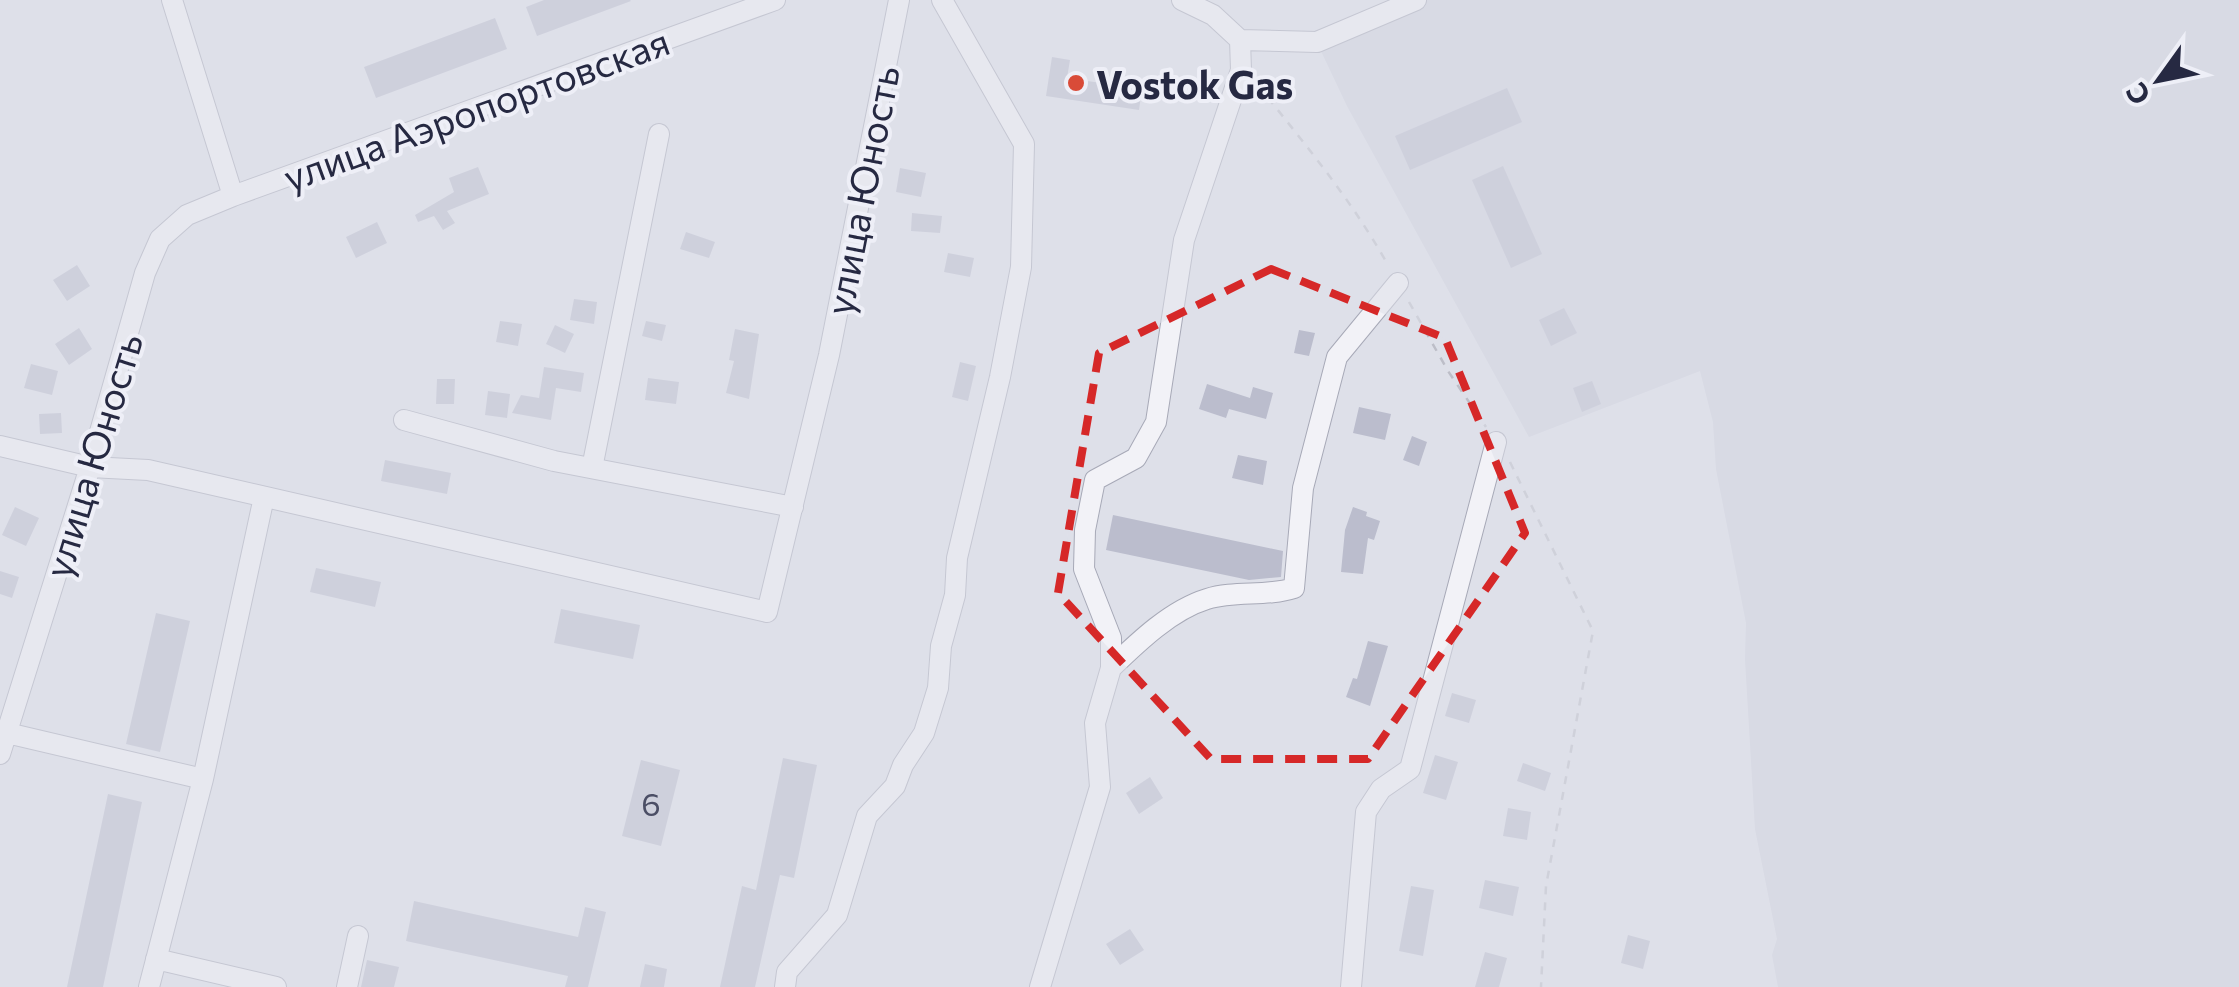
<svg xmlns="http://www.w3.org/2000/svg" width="2239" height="987" font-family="Commissioner,sans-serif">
	<rect width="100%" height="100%" fill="#dee0e9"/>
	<path fill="#d0d2de" d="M1393 0H2239V987H1778L1772 955 1777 939 1755 829 1745 659 1746 623 1716 469 1713 422 1700 371 1529 437 1347 106 1312 32Z"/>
	<path fill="#bbbdcd" d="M544 0H630L631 1 537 36 526 7Z
		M495 18 507 49 376 98 364 67Z
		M1052 57 1070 60 1067 78 1142 89 1139 110 1046 96Z
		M1507 88 1522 122 1410 170 1395 136Z
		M1503 166 1542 254 1511 268 1472 180Z
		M478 167 489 194 447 211 455 223 443 230 434 216 418 222 415 215 454 192 449 178Z
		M900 168 926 173 921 197 896 192Z
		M912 213 942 216 940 233 911 231Z
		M377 222 387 243 356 258 346 237Z
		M686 232 715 242 709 258 680 249Z
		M948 253 974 258 970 277 944 272Z
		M77 265 90 286 67 301 53 280Z
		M574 299 597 302 594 324 570 320Z
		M1564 308 1577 333 1551 346 1539 320Z
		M500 321 522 324 518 346 496 342Z
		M646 321 666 325 662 341 642 336Z
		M555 325 574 334 565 353 546 344Z
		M79 328 92 349 69 365 55 344Z
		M735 329 759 334 749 399 726 393 734 361 729 360Z
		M1299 330 1315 333 1309 356 1294 353Z
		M960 362 976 366 968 401 952 397Z
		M31 364 58 371 52 395 24 388Z
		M544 367 584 373 581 392 556 388 551 420 512 413 521 395 539 398Z
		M648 378 679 382 676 404 645 400Z
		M437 379H455L454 404H436Z
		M1592 381 1601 404 1582 412 1573 388Z
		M1207 384 1250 398 1253 387 1273 393 1266 419 1229 409 1226 418 1199 409Z
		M488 391 510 394 507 418 485 415Z
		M1359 407 1391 414 1385 440 1353 433Z
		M61 413 62 433 40 434 39 414Z
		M1412 436 1427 442 1419 466 1403 460Z
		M1238 455 1267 461 1263 485 1232 478Z
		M385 460 451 473 447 494 381 481Z
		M15 507 39 518 26 546 2 535Z
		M1353 507 1367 512 1366 516 1380 521 1374 540 1368 538 1363 574 1341 572 1345 530Z
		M1113 515 1283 551 1281 577 1249 580 1106 550Z
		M316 568 381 582 375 607 310 592Z
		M0 571 19 577 12 598 0 594Z
		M561 609 640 625 633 659 554 643Z
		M156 613 190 621 160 752 126 744Z
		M1368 641 1388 646 1370 706 1346 697 1353 678 1357 679Z
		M1452 693 1476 700 1469 723 1445 716Z
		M1435 755 1458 762 1446 800 1423 793Z
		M783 758 817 765 794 878 780 875 755 987H720L742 886 756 890Z
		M641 760 680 770 661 846 622 836Z
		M1523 763 1551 773 1545 791 1517 781Z
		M1150 777 1163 798 1139 814 1126 793Z
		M108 794 142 802 103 987H67Z
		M1508 808 1531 812 1527 840 1503 836Z
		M1485 880 1519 887 1513 916 1479 908Z
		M1411 886 1434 890 1423 956 1399 951Z
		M414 901 578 937 585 907 606 912 588 987H565L568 976 406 941Z
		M1130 929 1144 950 1120 965 1106 944Z
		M1628 935 1650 941 1643 969 1621 963Z
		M1485 952 1507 958 1499 987H1475Z
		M367 960 399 967 394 987H361Z
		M645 964 667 969 664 987H640Z"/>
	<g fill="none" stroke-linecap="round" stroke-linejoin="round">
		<g stroke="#a7a9b7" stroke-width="22">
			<path id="minor" d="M172 0 233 196
				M1182 0 1213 15 1240 40 1317 42 1416 0
				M404 420 554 461 793 507
				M0 446 90 467 148 470 767 612 829 355 899 0
				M592 468 659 134
				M1111 668C1138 642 1171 610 1207 599 1235 590 1266 597 1294 588L1303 488 1337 357 1398 283
				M7 733 203 779
				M0 754 90 467 145 273 160 239 187 215 233 196 775 0
				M156 959 276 987
				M149 987 203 779 264 497
				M347 987 358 936
				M785 987 787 972 837 915 867 816 895 786 903 765 924 733 938 688 941 646 955 595 957 558 1000 377 1021 267 1024 144 942 0
				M1040 987 1100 787 1095 723 1111 668V638L1084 569 1085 530 1095 480 1136 458 1156 422 1184 240 1241 70 1240 40
				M1351 987 1366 812 1381 789 1410 769 1496 442"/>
		</g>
		<path stroke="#bdbec8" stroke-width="2.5" stroke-dasharray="8 8" stroke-linecap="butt" d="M1258 85C1306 146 1349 196 1388 265
			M1409 302 1448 371 1486 427
			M1510 462 1593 631 1546 886 1541 987"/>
		<use href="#minor" stroke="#f2f2f7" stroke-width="20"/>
	</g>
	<path d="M0 0H2239V987H0ZM1271 269 1445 338 1525 533 1368 759H1211L1058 593 1099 353Z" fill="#dee0e9" fill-opacity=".55" fill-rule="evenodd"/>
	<path fill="none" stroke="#d62828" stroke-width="8" stroke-dasharray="20 12" stroke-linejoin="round" d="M1271 269 1445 338 1525 533 1368 759H1211L1058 593 1099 353Z"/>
	<circle fill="#d94b38" stroke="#eeeff7" stroke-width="4" cx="1076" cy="83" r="10"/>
	<g text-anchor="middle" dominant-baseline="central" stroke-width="8" stroke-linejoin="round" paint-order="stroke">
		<g font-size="32" fill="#4b4e65">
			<text x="651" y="803">6</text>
		</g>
		<g font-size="38" font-weight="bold" fill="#262942" stroke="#eeeff7" text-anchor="start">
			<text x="1096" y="83">Vostok Gas</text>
		</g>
		<g font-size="38" fill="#262942" stroke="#eeeff7">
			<text transform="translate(476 108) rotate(-20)">улица Аэропортовская</text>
			<text transform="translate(861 190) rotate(-79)">улица Юность</text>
			<text transform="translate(92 455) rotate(-73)">улица Юность</text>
		</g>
	</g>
	<g transform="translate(2159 80) rotate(237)" stroke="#eeeff7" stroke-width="8" paint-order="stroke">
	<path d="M0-8L18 38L0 25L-18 38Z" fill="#262942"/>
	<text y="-15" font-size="28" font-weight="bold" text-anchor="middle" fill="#262942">С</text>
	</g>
</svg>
